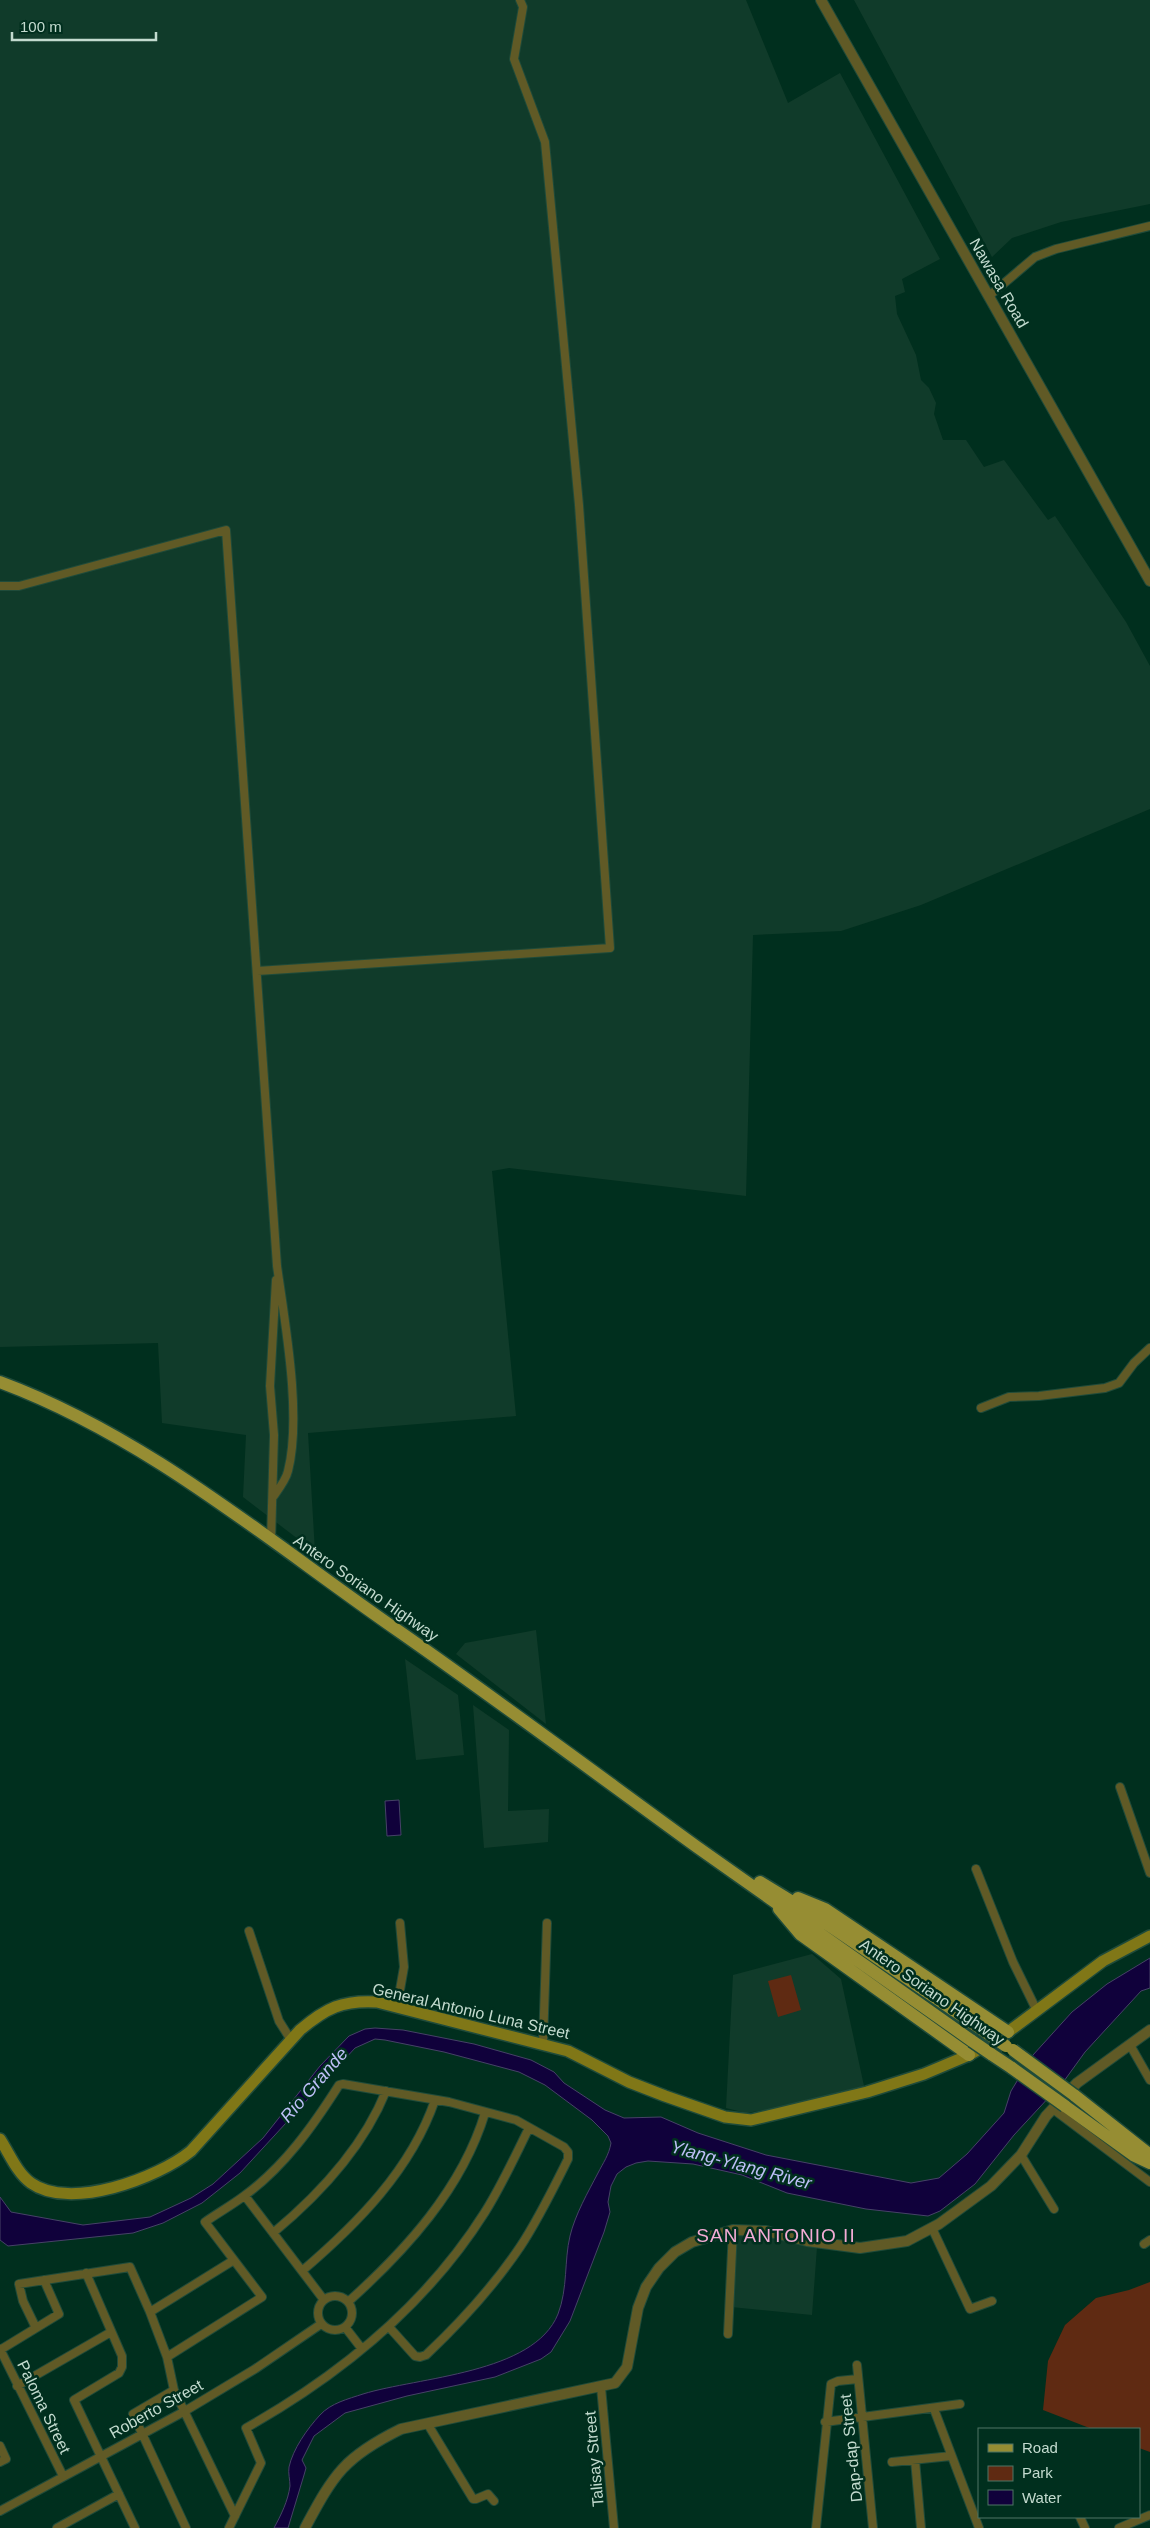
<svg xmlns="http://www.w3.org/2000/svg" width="1150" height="2528" font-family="Helvetica,sans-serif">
	<rect width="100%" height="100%" fill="#002f1e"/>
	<path fill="#103b2a" d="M0 0H746L788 103 840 73 940 259 902 279 905 292 895 296 897 314 916 355 921 380 929 388 936 403 934 414 943 440H966L984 467 1004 460 1048 520 1055 516 1126 622 1150 666V809L921 905 841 931 753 935 746 1196 509 1168 492 1171 516 1416 308 1433 315 1552 243 1497 246 1435 162 1423 158 1343 0 1347Z
		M854 0H1150V204L1061 222 1012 238 992 257Z
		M536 1630 546 1724 456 1654 465 1643Z
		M405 1659 458 1695 464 1755 416 1760Z
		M473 1705 509 1730 508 1811 549 1809 548 1842 484 1848Z
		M812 1954 841 1979 864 2086 778 2108 746 2113 726 2108 733 1975Z
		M735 2232 772 2235 817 2247 812 2315 731 2307Z"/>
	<path fill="#5f2a12" d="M791 1975 801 2010 778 2017 768 1981Z
		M1150 2282V2452L1139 2448V2429H1092L1043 2410 1048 2361 1065 2325 1096 2298 1129 2290Z"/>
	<path fill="#10013b" stroke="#464267" d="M399 1800 401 1835 387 1836 385 1801Z
		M1150 1958V1988L1141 1991 1085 2052 1064 2081 1014 2135 975 2184 940 2211 928 2216 866 2209 787 2193 742 2175 693 2164 648 2161 636 2163 626 2167 617 2174 611 2186 608 2202 610 2212 604 2232 570 2321 551 2352 541 2359 495 2377 407 2396 345 2413 314 2436 302 2460 306 2468 304 2475 288 2528H274C281 2515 288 2501 290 2486 290 2480 288 2473 289 2467 293 2449 307 2429 320 2415 331 2403 348 2399 363 2394 418 2377 534 2374 558 2314 568 2288 564 2261 570 2236 575 2215 588 2192 598 2173 603 2163 609 2155 611 2143L608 2136 592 2120 545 2085 519 2072 444 2052 385 2040 375 2039 355 2048 240 2173 202 2203 163 2223 133 2233 8 2246 0 2240V2197L11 2212 83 2225 150 2217 191 2198 213 2184 263 2138 320 2066 349 2036 365 2029 375 2028 403 2030 474 2044 531 2060 554 2072 564 2083 605 2110 624 2118 661 2117 698 2133 766 2155 911 2183 939 2178 967 2154 1004 2113 1011 2091 1033 2055 1072 2012 1107 1984Z"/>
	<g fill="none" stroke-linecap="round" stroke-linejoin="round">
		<g stroke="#1f4b3a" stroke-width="10">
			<path id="minor" d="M989 296 1035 257 1056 249 1150 226
				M0 586H19L226 530 277 1266C285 1323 302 1416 288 1471 286 1480 278 1490 273 1497
				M257 971 610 948 579 505 545 142 514 59 523 7 520 0
				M981 1408 1009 1397 1039 1396 1105 1388 1119 1383 1134 1363 1150 1348
				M271 1541 274 1435 270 1386 276 1280
				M1120 1787 1150 1873
				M976 1869 1013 1962 1037 2011
				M249 1931 279 2021 291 2040
				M397 2007 404 1967 400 1923
				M543 2044 547 1923
				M1130 2045 1150 2080
				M1053 2109 1150 2182
				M1021 2155 1054 2209
				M245 2196 324 2300
				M932 2228 970 2309 992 2301
				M273 2233C320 2194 363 2148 386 2091
				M1144 2244 1150 2240
				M302 2271C357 2224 411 2170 435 2100
				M86 2273 122 2356V2367L119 2373 74 2400 135 2528
				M318 2313a17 17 0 1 1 34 0a17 17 0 1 1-34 0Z
				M348 2302C405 2251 462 2189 485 2113
				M150 2312 234 2260
				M345 2327 362 2349
				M36 2328 23 2301 19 2284 130 2267 150 2312 167 2357 174 2390 235 2516
				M728 2334 733 2230
				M0 2349 63 2476
				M0 2350 59 2314 44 2280
				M167 2357 262 2297 205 2222C218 2213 232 2205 244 2196 284 2167 313 2126 339 2085L343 2084 449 2102 516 2120 564 2147 568 2152V2159C553 2189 538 2220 520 2247 493 2287 461 2322 426 2355L420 2357 415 2356 389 2327
				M857 2365 873 2528
				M17 2386 111 2332
				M601 2387 614 2528
				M174 2390 133 2414 186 2528
				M934 2409 979 2528
				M825 2422 960 2404
				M427 2423 473 2499H476L488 2494 494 2501
				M0 2446 6 2459 0 2462
				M915 2460 921 2528
				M892 2462 951 2456
				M0 2511 185 2411 255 2369 321 2324
				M1080 2517 1085 2528
				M57 2528 119 2494
				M229 2528 261 2463 246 2428C340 2375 427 2304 485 2212 502 2185 515 2156 529 2128
				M816 2528 831 2384 838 2381 858 2379
				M1119 2528 1150 2515"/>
		</g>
		<g stroke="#1f4b3a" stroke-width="12">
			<path id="tertiary" d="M821 0 1150 581
				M305 2528C334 2474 344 2457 401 2429L615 2383 627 2367 638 2308 646 2287 659 2268 675 2252 692 2242 733 2230 766 2231 807 2241 860 2248 907 2241 939 2224 991 2186 1021 2155 1046 2116 1077 2083 1150 2030"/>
		</g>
		<g stroke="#1f4b3a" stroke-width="14">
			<path id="secondary" d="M0 2139C9 2153 17 2173 31 2183 70 2211 158 2178 191 2151L300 2030C326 2008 342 2000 377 2002L568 2051 629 2082 665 2096 725 2117 751 2120 867 2092 924 2074 969 2055 1008 2032 1103 1961 1150 1936"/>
		</g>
		<g stroke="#1f4b3a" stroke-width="15">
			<path id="primary" d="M0 1382C148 1437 271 1543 400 1632 500 1702 598 1775 697 1847 788 1912 881 1976 972 2041
				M760 1882 814 1915 987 2033
				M798 1898 825 1909 1008 2032
				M779 1909 800 1934 969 2055
				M991 2054 1012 2068
				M1074 2095 1150 2155
				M1065 2106 1133 2155 1150 2163"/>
		</g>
		<use href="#minor" stroke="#605a26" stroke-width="8"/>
		<use href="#tertiary" stroke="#605a26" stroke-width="10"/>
		<use href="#secondary" stroke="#807717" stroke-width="11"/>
		<use href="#primary" stroke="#968d33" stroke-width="12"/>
		<g stroke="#1f4b3a" stroke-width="15" stroke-linecap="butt">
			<path id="primary-bridge" d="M987 2033 1006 2046
				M972 2041 991 2054
				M1013 2050 1074 2095
				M1012 2068 1065 2106"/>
		</g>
		<use href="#primary-bridge" stroke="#968d33" stroke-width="12"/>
	</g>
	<g text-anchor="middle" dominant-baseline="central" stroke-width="5" stroke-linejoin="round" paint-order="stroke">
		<g font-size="16" fill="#c3dbcf" stroke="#002f1e">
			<text transform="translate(999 283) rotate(60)">Nawasa Road</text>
			<text transform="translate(366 1588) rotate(35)">Antero Soriano Highway</text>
			<text transform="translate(932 1992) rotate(35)">Antero Soriano Highway</text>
			<text transform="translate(471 2011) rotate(13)">General Antonio Luna Street</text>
			<text transform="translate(44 2407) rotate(64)">Paloma Street</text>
			<text transform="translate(156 2409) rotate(-29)">Roberto Street</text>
			<text transform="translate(851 2448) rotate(-96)">Dap-dap Street</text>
			<text transform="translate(594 2459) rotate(-95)">Talisay Street</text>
		</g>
		<g font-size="18" font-style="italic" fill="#bdbff7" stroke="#002f1e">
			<text transform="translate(314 2085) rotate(-49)">Rio Grande</text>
			<text transform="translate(741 2165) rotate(15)">Ylang-Ylang River</text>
		</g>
		<g font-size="19" letter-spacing="1" fill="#f4acd6" stroke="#002f1e">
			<text x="776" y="2235">SAN ANTONIO II</text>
		</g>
	</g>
	<rect x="978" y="2428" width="162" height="90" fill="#002f1e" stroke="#4e7465"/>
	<rect x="988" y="2444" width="25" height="8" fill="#968d33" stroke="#4e7465"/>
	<text x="1022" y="2453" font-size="15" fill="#c3dbcf">Road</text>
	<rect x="988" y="2466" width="25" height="15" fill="#5f2a12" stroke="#4e7465"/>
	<text x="1022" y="2478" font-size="15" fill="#c3dbcf">Park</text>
	<rect x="988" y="2490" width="25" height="15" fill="#10013b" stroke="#4e7465"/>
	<text x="1022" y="2503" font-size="15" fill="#c3dbcf">Water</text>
	<path d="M12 32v8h144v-8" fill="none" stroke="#c3dbcf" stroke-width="2.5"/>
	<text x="20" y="32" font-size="15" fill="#c3dbcf" stroke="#002f1e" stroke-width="4" paint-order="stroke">100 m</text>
</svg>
